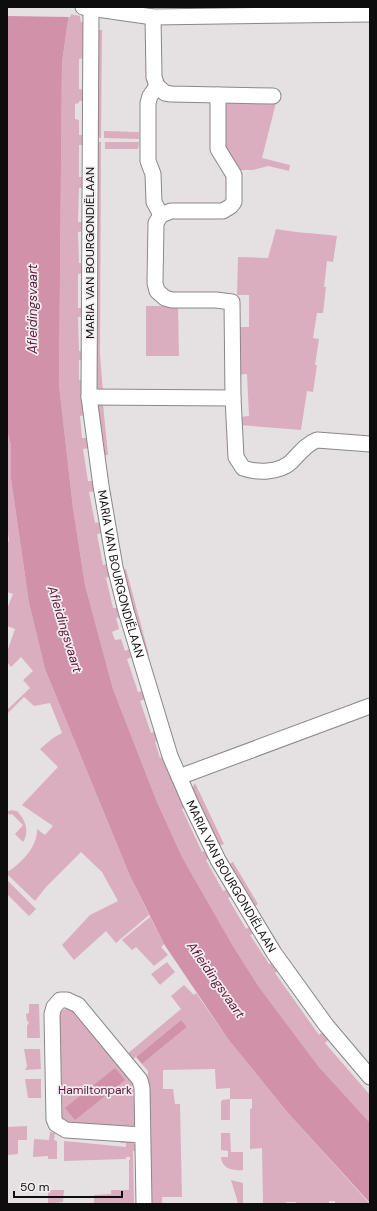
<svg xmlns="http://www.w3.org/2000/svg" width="377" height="1211" font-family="'DM Sans',sans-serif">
	<rect width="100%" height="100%" fill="#e5e1e3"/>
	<path fill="#daaebe" d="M69 14 80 16 81 22H84V58L79 59V89L84 90V101H79V103L75 104V119L79 120V135H84V145H79V177H84V188H79L78 222H84V231L78 232 79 263H84V273L78 274V308H84V317H78L79 351 84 352V360H79V380H84L85 415 80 416 82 438H87L89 448 83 449 88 481H94L96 491 89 492 95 523 100 522 102 533 97 534 103 565 108 564 111 576 106 578 113 608H118L121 617 116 618 119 629 112 632 115 640 121 639 125 651 130 649 132 657 127 659 138 692 143 691 145 699 140 701 151 733 156 731 159 740 155 742 160 758 165 756 186 807 182 809 202 852 207 850 211 857 206 860 223 891 228 889 232 895 228 898 246 929 251 926 255 933 250 935 269 964 273 962 279 970 275 973 319 1035 323 1032 329 1039 325 1043 370 1095V1123L319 1067 259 987 233 946 182 857 157 802 113 689 85 585 73 508 59 385 62 62Z
		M96 30H102L101 138 96 137Z
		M228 103H276L262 158 290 165 289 171 268 166 253 170H238L225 149 226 105Z
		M104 131 139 132V139L104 138Z
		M96 142H101L100 355 103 391 96 387Z
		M105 142H139L138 149H105Z
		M276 229C296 233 316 233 337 236L333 262 327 261 324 287H326L323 313H317L313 338 319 339 315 365H317L313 392 307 391 301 430 240 425 238 417 249 416 247 374 236 375 237 327H249V295H237L238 257 268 258Z
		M146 306H178L179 356H146Z
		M101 404H103L108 455H102L98 407Z
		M7 431 11 445V479L29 603 45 669 130 876 149 915 116 943 106 931 74 960 62 945 90 915 118 901 102 872 81 852 46 887 35 901 7 874V872C21 864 38 846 37 829L45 835 53 826 22 805 58 767 40 749 53 738 62 733 50 703 34 706 24 697 7 714V710L30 688 23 680 33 671 21 657 11 667 7 662V652L15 629 7 626V609L13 594 7 592V542L9 541 7 525Z
		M126 569 149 655 145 657 122 570Z
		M195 783 224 844 219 846 192 788Z
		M11 810 17 811C25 819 30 832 23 842L15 834 23 825 12 814 10 815 7 812Z
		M233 862 258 904 253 907 229 864Z
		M7 880 36 909 29 916 7 894Z
		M150 917 164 944 161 947 168 955 154 966 136 947 132 950 122 940Z
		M167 962 175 972 160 985 151 974Z
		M184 985 194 995 196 993 228 1039 288 1113 370 1204H335V1201H329V1204H296V1202H286V1204H247L263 1203 262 1148 250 1149V1109L252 1108V1099H230V1120H221V1102L222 1100 230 1099V1088L216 1089 215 1069 163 1070V1089H173L175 1104H180L182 1197H162V1204H149L148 1071 142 1064 187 1027 181 1020 131 1061 126 1055 181 1009 171 996Z
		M29 1004H39L40 1038H27V1026L29 1022 27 1021 26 1014 29 1013Z
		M70 1008 73 1009 134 1079 136 1122 132 1128 65 1124 57 1112 58 1014 63 1010Z
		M24 1049H40L41 1069 25 1070 27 1066Z
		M25 1079H41V1098H28Z
		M27 1126V1140H18V1154L8 1155 7 1127Z
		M50 1132 55 1133 54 1140 57 1141V1159H48V1156L33 1157 34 1139 49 1140Z
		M221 1133H230L231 1152H243V1170C233 1171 222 1169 221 1157H228V1151L221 1150Z
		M125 1139 135 1144 137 1151H133L134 1204H94V1195L111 1194V1190H129V1160H130V1157H126V1159L64 1161V1141L126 1147V1143H120Z
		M231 1180 243 1183V1204L238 1203Z
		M48 1190H64L63 1202 48 1204Z"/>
	<path fill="#d091a9" d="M7 7 69 14 62 62 59 385 73 508 85 585 113 689 157 802 182 857 233 946 259 987 319 1067 370 1123V1203L288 1113 228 1039 164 944 130 876 45 669 29 603 11 479V445L7 431Z
		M181 1020 187 1027 142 1064 136 1057Z
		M115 1068 125 1080 75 1120 65 1108Z"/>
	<path fill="#e5e1e3" d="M7 7H66L71 15 70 17 7 16Z"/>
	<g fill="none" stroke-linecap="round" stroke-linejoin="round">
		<g stroke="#8a8788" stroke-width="17">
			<g id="minor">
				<path d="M83 7 153 17 370 14"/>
				<path id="s1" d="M91 8 89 397 101 486 115 567 126 611 170 756 190 802 218 860 274 953 326 1025 370 1077"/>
				<path d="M153 17 154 77 157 86 150 96 148 103V161L153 174 154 202 161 215"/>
				<path d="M157 86 165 93 171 94 273 96"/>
				<path d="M218 95V149L234 175V202L231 206 223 211H171L161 215 156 223 155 283 157 291 165 298 172 300H216L232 302 233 398"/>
				<path d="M89 397 233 398 236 457 243 468C257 473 279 473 291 462 299 454 306 444 317 440L370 444"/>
				<path d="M179 777 370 706"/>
				<path d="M142 1135 66 1130 56 1124 54 1119 52 1014 54 1007 60 1000H67L78 1005 140 1080 142 1088 144 1204"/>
			</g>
		</g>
		<use href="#minor" stroke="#fff" stroke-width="15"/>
	</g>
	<g text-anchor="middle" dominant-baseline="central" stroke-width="3.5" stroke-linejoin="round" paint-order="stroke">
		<g font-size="12" fill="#0e0d0d" stroke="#f2eef0">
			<text transform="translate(90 253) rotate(-90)">MARIA VAN BOURGONDIËLAAN</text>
			<text stroke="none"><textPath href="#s1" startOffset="569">MARIA VAN BOURGONDIËLAAN</textPath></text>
			<text stroke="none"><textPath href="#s1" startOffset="893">MARIA VAN BOURGONDIËLAAN</textPath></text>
		</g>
		<g font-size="12" fill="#5a0f35" stroke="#f2eef0">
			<text x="95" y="1090">Hamiltonpark</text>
		</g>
		<g font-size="13" font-style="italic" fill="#63183c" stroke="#f2eef0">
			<text transform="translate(32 309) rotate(-90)">Afleidingsvaart</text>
			<text transform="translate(65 629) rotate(73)">Afleidingsvaart</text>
			<text transform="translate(216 980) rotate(55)">Afleidingsvaart</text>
		</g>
	</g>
	<rect width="377" height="1211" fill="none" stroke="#0e0d0d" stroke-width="16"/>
	<path d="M14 1191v6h108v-6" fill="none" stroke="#0e0d0d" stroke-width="2"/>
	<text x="20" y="1191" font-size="12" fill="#0e0d0d" stroke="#f2eef0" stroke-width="3" paint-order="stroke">50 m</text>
</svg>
